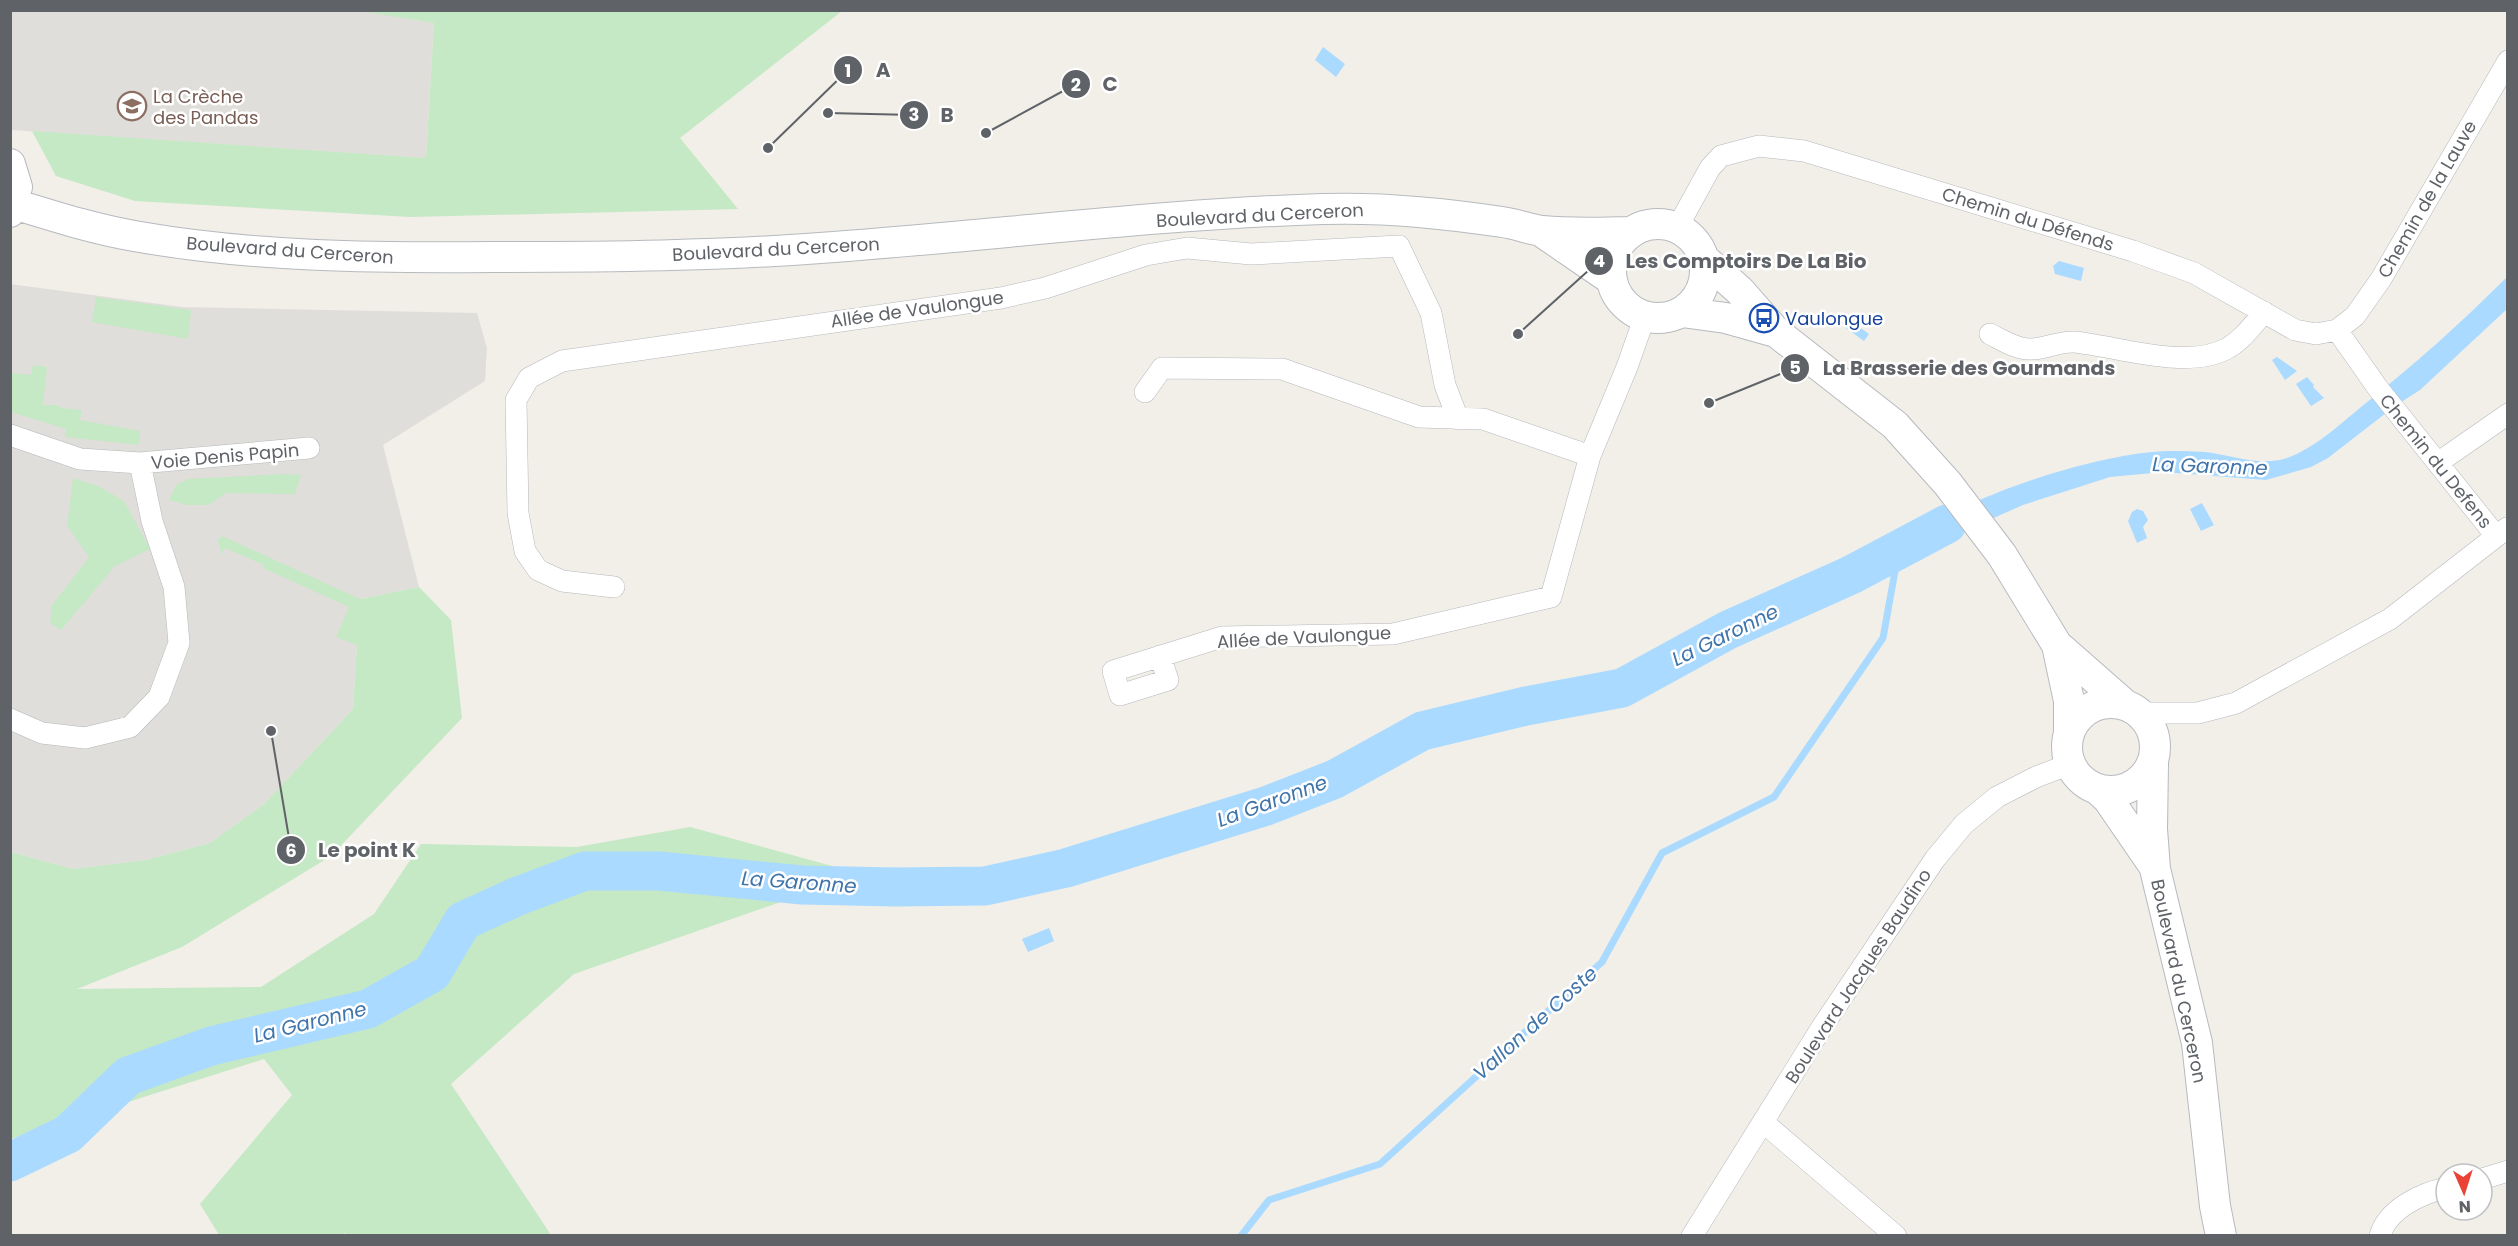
<svg xmlns="http://www.w3.org/2000/svg" width="2518" height="1246" font-family="Poppins,sans-serif">
	<rect width="100%" height="100%" fill="#f1efe8"/>
	<path fill="#e0deda" d="M360 10 434 23 426 158 11 130V11Z
		M10 284 182 307 477 313 487 348 485 381 383 445 419 587 360 599 353 709 264 804 210 843 146 860 73 869 11 852Z"/>
	<path fill="#c5e8c5" d="M360 11H842L680 138 738 209 411 217 135 201 56 176 32 131 426 158 434 23Z
		M96 297 191 310 188 339 92 322Z
		M33 365 47 367 43 405H58L61 408 82 410 80 420 140 431 139 445 65 437 66 429 11 412V373L31 375Z
		M283 474 301 475 295 494 226 493 209 505H187L169 500 176 485 188 479Z
		M73 478 98 486 124 501 150 549 115 566 61 630 50 623 52 605 89 557 67 526Z
		M222 536 360 599 419 587 451 620 462 718 331 856 182 947 77 989 261 987 374 914 421 844 577 847 690 827 861 874 574 974 451 1084 551 1235 351 1236 344 1233 342 1236 219 1235 200 1204 292 1095 264 1059 11 1139V852L73 869 146 860 210 843 264 804 353 709 357 645 336 637 349 607 263 568 264 565 225 548 222 555 218 540Z"/>
	<path fill="#aadaff" d="M1323 47 1345 64 1336 77 1315 60Z
		M2059 261 2084 268 2081 281 2055 274 2053 266Z
		M2507 277V309L2420 390 2395 406 2328 458 2311 467 2266 480 2163 472 2110 477 2023 505 1964 531 1933 541 1899 549C1948 500 2099 452 2169 451 2181 451 2194 451 2205 452 2232 455 2261 467 2287 458 2315 448 2339 425 2361 407 2413 366 2461 323 2507 277Z
		M1848 319 1869 334 1864 341 1843 326Z
		M2277 357 2297 371 2285 380 2272 360Z
		M2307 377 2314 385 2313 387 2324 398 2311 406 2296 384Z
		M2202 503 2214 525 2201 531 2190 509Z
		M2137 509 2143 511 2148 520 2143 527 2147 538 2137 543 2128 521 2132 512Z
		M1049 928 1054 941 1028 952 1022 939Z"/>
	<g fill="none" stroke-linecap="round" stroke-linejoin="round">
		<path stroke="#aadaff" stroke-width="7" d="M1241 1236 1269 1200 1380 1164 1602 962 1662 853 1774 797 1883 638 1899 549"/>
		<path stroke="#aadaff" stroke-width="39" d="M10 1162 68 1134 128 1076 211 1046 368 1009 432 973 463 921 518 896 585 871H659L802 885 895 887 985 886 1066 868 1266 806 1335 779 1422 731 1526 706 1622 688 1728 630 1851 575 1947 524"/>
		<g stroke="#b5b8bc" stroke-width="22">
			<path id="street" d="M1677 228 1710 168 1721 156 1759 146 1804 151 2133 251 2194 273 2295 330 2316 334 2337 330 2377 387 2496 536
				M2337 330 2355 316 2381 279 2508 61
				M1990 334C2002 340 2014 348 2028 349 2043 350 2059 341 2074 342 2117 346 2187 371 2228 348 2243 339 2253 325 2264 312
				M1145 392 1162 368 1282 369 1419 417 1483 419 1590 456
				M10 435 80 459 140 463 152 521 174 587 179 643 159 697 130 727 85 738 42 733 10 719
				M2439 462 2508 414
				M140 463 309 448
				M614 587 562 581 538 570 525 551 518 513 516 400 529 378 562 361 1001 298 1045 288 1146 255 1187 248 1251 254 1399 246 1431 313 1445 385 1458 419
				M1160 656 1168 680 1120 695 1113 671 1222 637 1393 634 1551 597 1590 456 1627 367 1645 316
				M2141 713H2198L2236 703 2390 619 2507 528
				M1763 1122 1896 1236
				M2482 1179 2508 1171
				M1692 1236 1822 1027 1935 859 1964 824 1997 797 2036 777 2070 764
				M2380 1236C2387 1209 2422 1193 2446 1188"/>
		</g>
		<g stroke="#b6babf" stroke-width="32">
			<path id="secondary" d="M10 164 17 187 10 212
				M14 204C56 217 97 230 140 237 256 257 375 258 491 257 606 257 720 256 834 247 997 235 1160 214 1323 209 1383 207 1443 213 1502 222 1516 224 1529 229 1542 231 1572 234 1602 233 1632 232
				M1611 271a47 47 0 1 1 94 0a47 47 0 1 1-94 0Z
				M1542 232 1612 280
				M1704 259 1740 291 1776 332 1895 425 1948 484 2002 555 2057 645 2123 703
				M1682 312 1726 318 1776 332
				M2057 645 2069 701V732
				M2067 747a44 44 0 1 1 88 0a44 44 0 1 1-88 0Z
				M2153 763 2152 829 2155 869 2197 1043 2215 1206 2221 1236
				M2097 789 2108 799 2154 866"/>
		</g>
		<use href="#street" stroke="#fff" stroke-width="21"/>
		<use href="#secondary" stroke="#fff" stroke-width="30"/>
	</g>
	<defs>
		<g id="school-ring" transform="scale(1.5)"><circle r="9.5" fill="#fff" stroke="#8d6e63" stroke-width="1.5"/><path d="M0-5L7-2L0 1L-7-2ZM-4 1L0 2.5L4 1V4Q0 6-4 4Z" fill="#8d6e63"/></g>
		<g id="bus-ring" transform="scale(1.5)"><circle r="9.5" fill="#fff" stroke="#1a4fb4" stroke-width="1.5"/><path d="M-5-6H5V4H4V6H2V4H-2V6H-4V4H-5ZM-3.5-4V0h7V-4ZM-3.5 1.2v1.5H-2V1.2ZM2 1.2v1.5H3.5V1.2Z" fill="#1a4fb4"/></g>
	</defs>
	<g fill-rule="evenodd">
		<use href="#school-ring" x="132" y="106"/>
		<use href="#bus-ring" x="1764" y="318"/>
	</g>
	<g text-anchor="middle" dominant-baseline="central" stroke-width="5" stroke-linejoin="round" paint-order="stroke">
		<g font-size="18" fill="#785e54" stroke="#fff" text-anchor="start">
			<text x="153" y="96">La Crèche<tspan x="153" dy="21">des Pandas</tspan></text>
		</g>
		<g font-size="18" fill="#5f6368" stroke="#fff">
			<text transform="translate(2427 199) rotate(-60)">Chemin de la Lauve</text>
			<text transform="translate(1260 215) rotate(-3)">Boulevard du Cerceron</text>
			<text transform="translate(2028 219) rotate(17)">Chemin du Défends</text>
			<text transform="translate(776 249) rotate(-3)">Boulevard du Cerceron</text>
			<text transform="translate(290 250) rotate(4)">Boulevard du Cerceron</text>
			<text transform="translate(917 309) rotate(-8)">Allée de Vaulongue</text>
			<text transform="translate(225 456) rotate(-5)">Voie Denis Papin</text>
			<text transform="translate(2436 461) rotate(51)">Chemin du Defens</text>
			<text transform="translate(1304 637) rotate(-3)">Allée de Vaulongue</text>
			<text transform="translate(1858 976) rotate(-57)">Boulevard Jacques Baudino</text>
			<text transform="translate(2179 981) rotate(78)">Boulevard du Cerceron</text>
		</g>
		<g font-size="18" fill="#164399" stroke="#fff" text-anchor="start">
			<text x="1785" y="318">Vaulongue</text>
		</g>
		<g font-size="20" font-style="italic" fill="#4174aa" stroke="#fff">
			<text transform="translate(2210 466) rotate(2)">La Garonne</text>
			<text transform="translate(1725 635) rotate(-26)">La Garonne</text>
			<text transform="translate(1272 801) rotate(-20)">La Garonne</text>
			<text transform="translate(799 882) rotate(4)">La Garonne</text>
			<text transform="translate(310 1022) rotate(-14)">La Garonne</text>
			<text transform="translate(1535 1023) rotate(-42)">Vallon de Coste</text>
		</g>
	</g>
	<path fill="none" stroke="#5f6368" stroke-width="2" d="M768 148L848 70M986 133L1076 84M828 113L914 115M1518 334L1599 261M1709 403L1795 368M271 731L291 850"/>
	<g fill="#5f6368" stroke="#fff" stroke-width="2">
		<circle cx="768" cy="148" r="6"/>
		<circle cx="986" cy="133" r="6"/>
		<circle cx="828" cy="113" r="6"/>
		<circle cx="1518" cy="334" r="6"/>
		<circle cx="1709" cy="403" r="6"/>
		<circle cx="271" cy="731" r="6"/>
		<circle cx="848" cy="70" r="15"/>
		<circle cx="1076" cy="84" r="15"/>
		<circle cx="914" cy="115" r="15"/>
		<circle cx="1599" cy="261" r="15"/>
		<circle cx="1795" cy="368" r="15"/>
		<circle cx="291" cy="850" r="15"/>
	</g>
	<g font-size="18" text-anchor="middle" font-weight="bold" fill="#fff">
		<text x="848" y="77">1</text>
		<text x="1076" y="91">2</text>
		<text x="914" y="121">3</text>
		<text x="1599" y="267">4</text>
		<text x="1795" y="374">5</text>
		<text x="291" y="857">6</text>
	</g>
	<g font-size="20" text-anchor="middle" font-weight="bold" fill="#5f6368" stroke="#fff" stroke-width="5" stroke-linejoin="round" paint-order="stroke">
		<text x="883" y="77">A</text>
		<text x="1110" y="91">C</text>
		<text x="947" y="122">B</text>
		<text x="1746" y="268">Les Comptoirs De La Bio</text>
		<text x="1969" y="375">La Brasserie des Gourmands</text>
		<text x="367" y="857">Le point K</text>
	</g>
	<rect width="2518" height="1246" fill="none" stroke="#5f6368" stroke-width="24"/>
	<g transform="translate(2464 1192) rotate(177)"><circle r="28" fill="#ffffff" stroke="#bfc1c3" stroke-width="1.5"/>
	<path d="M0-4.5L10 22L0 15L-10 22Z" fill="#ea4335"/>
	<text y="-9" font-size="16" font-weight="bold" text-anchor="middle" fill="#5f6368">N</text>
	</g>
</svg>
